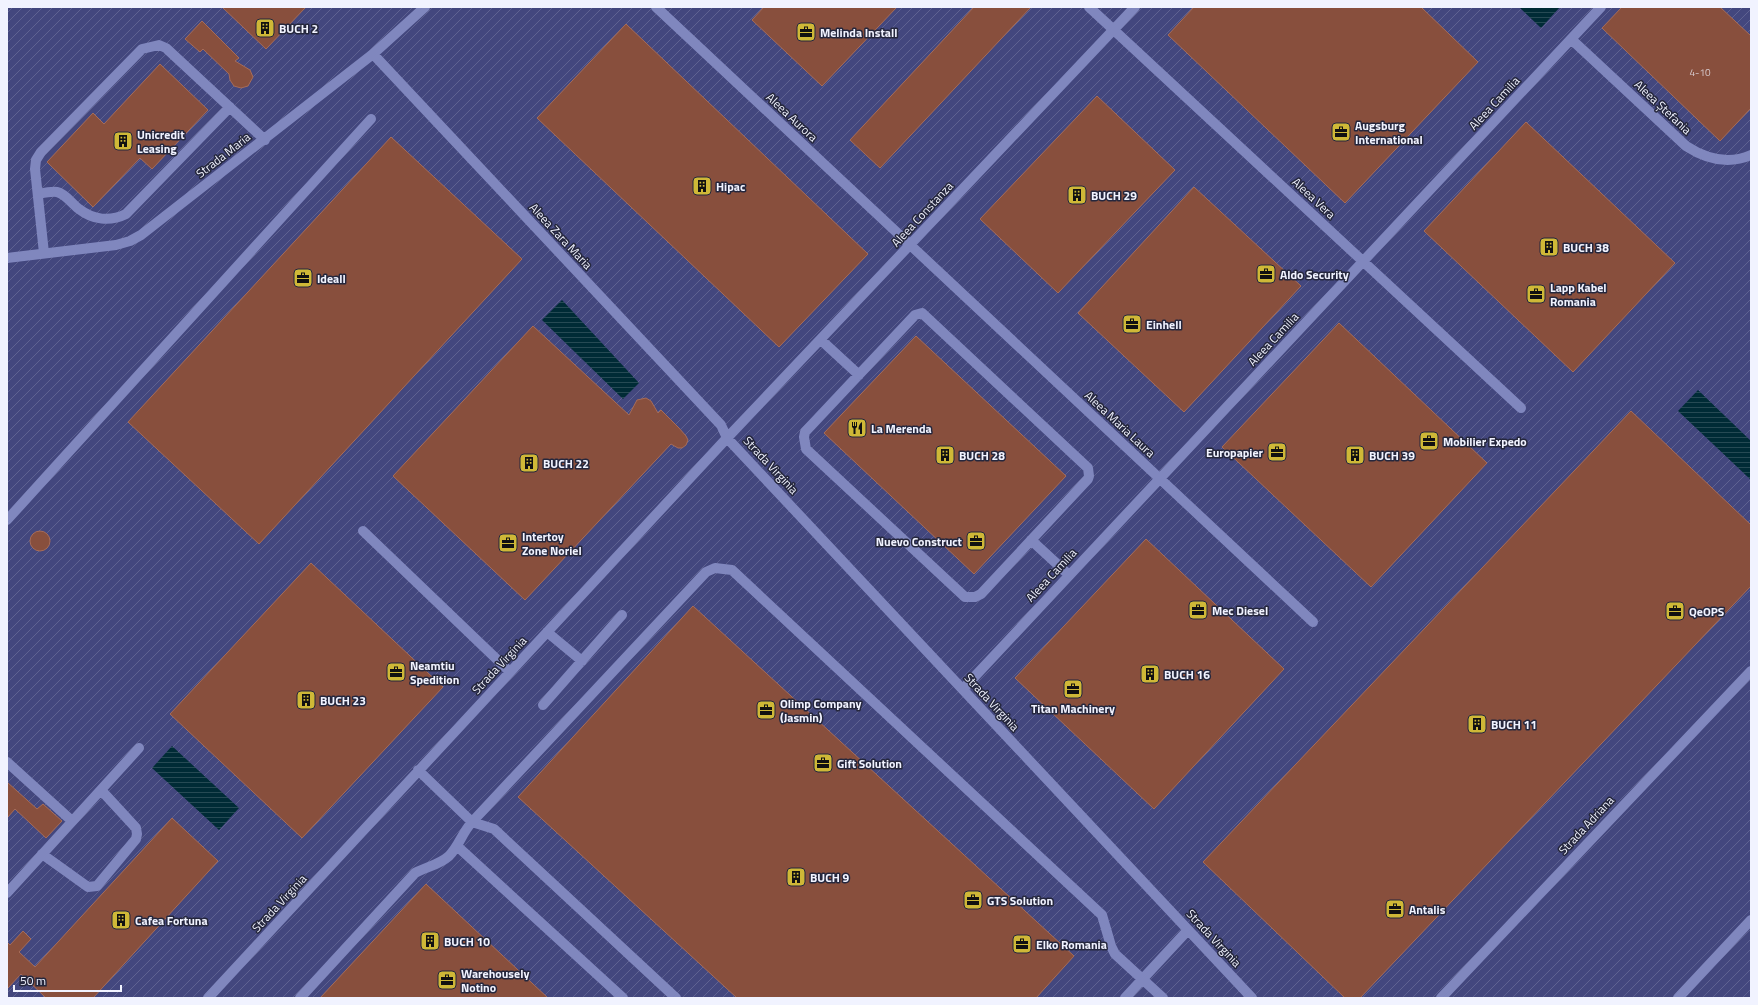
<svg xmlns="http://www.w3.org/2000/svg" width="1758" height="1005" font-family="'Titillium Web',sans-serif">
	<defs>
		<pattern id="industrial-furrows" width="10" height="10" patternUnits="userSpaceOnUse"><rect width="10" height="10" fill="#43477e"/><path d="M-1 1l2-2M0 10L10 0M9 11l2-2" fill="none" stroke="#5f6291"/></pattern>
		<pattern id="water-rules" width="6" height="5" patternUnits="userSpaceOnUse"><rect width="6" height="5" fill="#002b36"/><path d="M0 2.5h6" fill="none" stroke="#264a54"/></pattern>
	</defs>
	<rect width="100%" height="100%" fill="#3a3d6e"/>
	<path fill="url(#industrial-furrows)" d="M7 7H1751V998H7Z"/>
	<path fill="url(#water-rules)" d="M1519 7H1560L1541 28Z
		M562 300 639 383 623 399 542 320Z
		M1698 390 1751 441V480L1678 411Z
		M172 746 239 808 219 830 152 768Z"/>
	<path fill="#884f3d" stroke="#a76c58" d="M222 7H306L266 49Z
		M764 7H897L822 86 752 20Z
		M974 7H1031L880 168 850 140Z
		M1194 7H1421L1478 62 1345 203 1168 35Z
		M1622 7H1720L1751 36V108L1720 141 1602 28Z
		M202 21 239 58 235 61 250 70 253 77 248 86 241 88 234 86 230 80 229 74 203 49 200 52 185 39Z
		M626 24 868 254 779 347 537 118Z
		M160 64 208 110 152 169 140 158 93 207 47 162 93 113 104 124Z
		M1097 96 1175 170 1058 293 980 219Z
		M1526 122 1675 263 1573 372 1424 231Z
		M391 137 522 259 259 544 128 422Z
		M1194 187 1301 286 1184 412 1078 313Z
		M1339 323 1487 463 1371 587 1222 447Z
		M533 326 629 415 637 400 646 398 651 401 658 413 661 410 679 428 686 436 688 440 686 445 682 448H678L671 444 525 600 393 476Z
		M916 336 1066 476 974 574 824 433Z
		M1631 411 1751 525V586L1360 998H1345L1203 862Z
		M30 541a10 10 0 1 1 20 0a10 10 0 1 1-20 0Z
		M1146 539 1284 669 1154 809 1015 678Z
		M311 563 443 687 302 838 170 714Z
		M693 606 1074 956 1036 998H737L518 797Z
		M7 782 37 809 43 804 62 821 46 838 15 809 7 818Z
		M172 818 218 861 93 998H46L21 974 7 989V942L10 945 23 931 31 939 19 952 35 967Z
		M426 884 548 998H320Z"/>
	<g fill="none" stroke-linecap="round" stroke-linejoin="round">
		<path stroke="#8087be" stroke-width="10" d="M656 7 1313 622
			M1089 7 1521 408
			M1571 39 1686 146C1706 159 1728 165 1751 155
			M373 54 721 425 727 438 1252 998
			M38 194C43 193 52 191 57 192 66 194 72 204 79 209 93 220 110 222 126 214L230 107
			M44 253 35 169 36 160 41 152 142 49 159 45 166 48 265 140
			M7 258 116 245 130 241 141 235 373 54 425 7
			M922 313 1088 468 1089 476 1088 479 981 594 975 597H965L806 449 804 437 805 432 915 315Z
			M821 340 859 375
			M7 520 371 119
			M363 531 510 672
			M1031 540 1069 575
			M547 632 582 661
			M963 689 1601 7
			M543 705 622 615
			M7 762 72 821
			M418 770 472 822 494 829 676 998
			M457 846 623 998
			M42 854 88 887 97 886 136 839 137 834 136 828 101 790
			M7 893 139 748
			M208 998 727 438 1135 7
			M300 998 415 873C426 867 439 865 449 856 459 846 462 833 472 822L706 572 715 568 732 570 1102 915 1111 946 1115 954 1163 998
			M1125 998 1188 930
			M1441 998 1751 671
			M1678 998 1751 920"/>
	</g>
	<defs>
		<g id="building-square" transform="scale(1)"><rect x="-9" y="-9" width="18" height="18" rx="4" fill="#cfb837" stroke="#25273d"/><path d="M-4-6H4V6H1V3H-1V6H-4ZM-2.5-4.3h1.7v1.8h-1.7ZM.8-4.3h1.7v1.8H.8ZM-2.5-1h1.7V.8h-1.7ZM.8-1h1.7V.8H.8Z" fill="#111"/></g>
		<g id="office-square" transform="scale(1)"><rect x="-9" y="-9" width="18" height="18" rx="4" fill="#cfb837" stroke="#25273d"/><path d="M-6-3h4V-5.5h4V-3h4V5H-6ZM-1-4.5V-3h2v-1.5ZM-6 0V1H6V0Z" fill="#111"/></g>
		<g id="restaurant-square" transform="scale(1)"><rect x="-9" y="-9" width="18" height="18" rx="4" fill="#cfb837" stroke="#25273d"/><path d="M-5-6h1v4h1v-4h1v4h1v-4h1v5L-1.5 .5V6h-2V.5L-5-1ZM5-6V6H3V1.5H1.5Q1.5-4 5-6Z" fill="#111"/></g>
	</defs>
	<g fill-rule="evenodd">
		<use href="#building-square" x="265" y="28"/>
		<use href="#office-square" x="806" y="32"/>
		<use href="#office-square" x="1341" y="132"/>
		<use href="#building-square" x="123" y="141"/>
		<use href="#building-square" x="702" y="186"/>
		<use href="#building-square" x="1077" y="195"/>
		<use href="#building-square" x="1549" y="247"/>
		<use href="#office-square" x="1266" y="274"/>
		<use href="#office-square" x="303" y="278"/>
		<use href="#office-square" x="1536" y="294"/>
		<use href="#office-square" x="1132" y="324"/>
		<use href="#restaurant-square" x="857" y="428"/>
		<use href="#office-square" x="1429" y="441"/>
		<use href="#office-square" x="1277" y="452"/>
		<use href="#building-square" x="945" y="455"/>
		<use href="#building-square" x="1355" y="455"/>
		<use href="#building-square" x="529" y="463"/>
		<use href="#office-square" x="976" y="541"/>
		<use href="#office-square" x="508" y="543"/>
		<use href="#office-square" x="1198" y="610"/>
		<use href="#office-square" x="1675" y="611"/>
		<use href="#office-square" x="396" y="672"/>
		<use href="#building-square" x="1150" y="674"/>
		<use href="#office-square" x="1073" y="689"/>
		<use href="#building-square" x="306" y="700"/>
		<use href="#office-square" x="766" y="710"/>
		<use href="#building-square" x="1477" y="724"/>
		<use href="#office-square" x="823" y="763"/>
		<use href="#building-square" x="796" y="877"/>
		<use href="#office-square" x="973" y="900"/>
		<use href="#office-square" x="1395" y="909"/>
		<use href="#building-square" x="121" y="920"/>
		<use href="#building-square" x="430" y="941"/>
		<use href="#office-square" x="1022" y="944"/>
		<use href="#office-square" x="447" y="980"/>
	</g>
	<g text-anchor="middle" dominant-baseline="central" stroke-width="3" stroke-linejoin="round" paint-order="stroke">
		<g font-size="10" fill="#d7cace">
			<text x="1700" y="72">4-10</text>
		</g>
		<g font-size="12" font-weight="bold" fill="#f1f3ff" stroke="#25273d" text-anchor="start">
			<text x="279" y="28">BUCH 2</text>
			<text x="820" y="32">Melinda Install</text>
			<text x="1355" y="125">Augsburg<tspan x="1355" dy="14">International</tspan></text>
			<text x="137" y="134">Unicredit<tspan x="137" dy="14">Leasing</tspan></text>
			<text x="716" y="186">Hipac</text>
			<text x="1091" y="195">BUCH 29</text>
			<text x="1563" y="247">BUCH 38</text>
			<text x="1280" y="274">Aldo Security</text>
			<text x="317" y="278">Ideall</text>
			<text x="1550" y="287">Lapp Kabel<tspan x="1550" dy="14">Romania</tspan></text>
			<text x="1146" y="324">Einhell</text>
			<text x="871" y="428">La Merenda</text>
			<text x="1443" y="441">Mobilier Expedo</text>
			<text x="1263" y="452" text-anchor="end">Europapier</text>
			<text x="959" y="455">BUCH 28</text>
			<text x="1369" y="455">BUCH 39</text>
			<text x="543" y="463">BUCH 22</text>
			<text x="522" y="536">Intertoy<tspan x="522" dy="14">Zone Noriel</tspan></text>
			<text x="962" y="541" text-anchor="end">Nuevo Construct</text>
			<text x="1212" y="610">Mec Diesel</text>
			<text x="1689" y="611">QeOPS</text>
			<text x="410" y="665">Neamtiu<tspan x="410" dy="14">Spedition</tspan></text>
			<text x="1164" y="674">BUCH 16</text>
			<text x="320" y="700">BUCH 23</text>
			<text x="780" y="703">Olimp Company<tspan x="780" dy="14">(Jasmin)</tspan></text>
			<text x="1073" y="708" text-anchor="middle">Titan Machinery</text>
			<text x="1491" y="724">BUCH 11</text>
			<text x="837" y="763">Gift Solution</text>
			<text x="810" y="877">BUCH 9</text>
			<text x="987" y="900">GTS Solution</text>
			<text x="1409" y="909">Antalis</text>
			<text x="135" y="920">Cafea Fortuna</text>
			<text x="444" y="941">BUCH 10</text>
			<text x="1036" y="944">Elko Romania</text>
			<text x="461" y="973">Warehousely<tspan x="461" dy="14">Notino</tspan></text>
		</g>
		<g font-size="12" fill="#f1f3ff" stroke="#25273d">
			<text transform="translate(1494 103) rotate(-47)">Aleea Camilia</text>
			<text transform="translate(1663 107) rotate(43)">Aleea Ștefania</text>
			<text transform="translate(792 117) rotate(43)">Aleea Aurora</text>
			<text transform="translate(223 155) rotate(-38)">Strada Maria</text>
			<text transform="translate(1314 198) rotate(43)">Aleea Vera</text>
			<text transform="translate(922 214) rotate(-47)">Aleea Constanza</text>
			<text transform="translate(561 236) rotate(47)">Aleea Zara Maria</text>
			<text transform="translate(1273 339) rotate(-47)">Aleea Camilia</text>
			<text transform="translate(1120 424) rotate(43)">Aleea Maria Laura</text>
			<text transform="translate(771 465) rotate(47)">Strada Virginia</text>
			<text transform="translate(1051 575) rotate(-47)">Aleea Camilia</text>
			<text transform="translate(499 665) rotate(-47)">Strada Virginia</text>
			<text transform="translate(992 702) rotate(47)">Strada Virginia</text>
			<text transform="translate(1586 825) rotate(-47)">Strada Adriana</text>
			<text transform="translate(279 903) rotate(-47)">Strada Virginia</text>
			<text transform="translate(1214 938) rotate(47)">Strada Virginia</text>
		</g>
	</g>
	<rect width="1758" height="1005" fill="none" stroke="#f1f3ff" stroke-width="16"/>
	<path d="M14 985v6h107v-6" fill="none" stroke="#f1f3ff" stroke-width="2"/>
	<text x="20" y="985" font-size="12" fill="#f1f3ff" stroke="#25273d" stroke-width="3" paint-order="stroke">50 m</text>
</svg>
